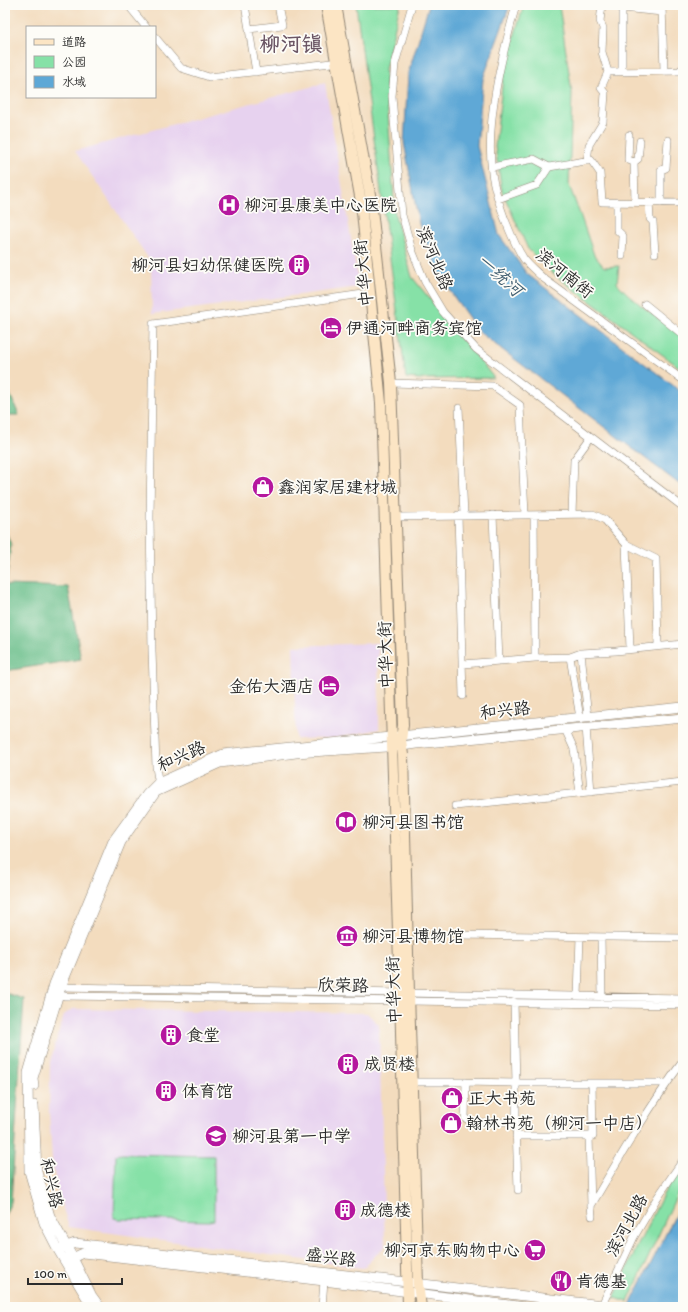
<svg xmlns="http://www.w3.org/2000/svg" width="688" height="1312" font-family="Itim,'LXGW WenKai TC',sans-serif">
	<rect width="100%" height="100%" fill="#fdfcf7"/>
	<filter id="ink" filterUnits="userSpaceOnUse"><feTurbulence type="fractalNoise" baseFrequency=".025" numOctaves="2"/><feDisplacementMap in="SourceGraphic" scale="8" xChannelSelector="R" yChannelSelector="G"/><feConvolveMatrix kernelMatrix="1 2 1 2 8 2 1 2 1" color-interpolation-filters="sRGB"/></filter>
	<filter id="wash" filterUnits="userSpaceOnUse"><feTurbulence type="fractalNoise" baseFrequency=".012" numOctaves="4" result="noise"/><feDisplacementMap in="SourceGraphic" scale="16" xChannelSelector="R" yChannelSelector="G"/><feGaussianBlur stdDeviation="0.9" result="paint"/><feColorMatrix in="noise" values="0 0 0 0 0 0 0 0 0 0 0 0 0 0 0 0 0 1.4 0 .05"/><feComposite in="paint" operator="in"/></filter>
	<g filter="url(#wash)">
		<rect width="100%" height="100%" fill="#f3dcbe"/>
		<path fill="#e7d2ef" d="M325 83 359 287 152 314 151 262 75 151Z
			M378 643 379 729 336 738 296 739 293 646Z
			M72 1009 367 1013 379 1025 385 1246 363 1268 69 1227 57 1190 52 1159 49 1113 50 1062 64 1015Z"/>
		<path fill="#86e1a7" stroke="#588669" d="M356 5H400L385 69 395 215 412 277 494 378 420 379 406 378Z
			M524 5H559L572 93 569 185 581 217 594 255 604 267 619 266 617 283C635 304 662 319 683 338V370L552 273 528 249 502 191 495 147 504 69Z
			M121 1154 214 1156V1220L209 1221 118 1219 114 1218 116 1155Z
			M683 1164V1184L679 1190 628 1302 614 1298 637 1247 664 1193Z"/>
		<path fill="#6cbf8c" stroke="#4c755c" d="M5 383 19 415H5Z
			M5 529 11 545 6 585 68 587 81 659 5 671Z
			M5 993 24 999 11 1202 5 1215Z"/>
		<path fill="#5ea8d6" stroke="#446a80" d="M429 5H510L483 79 477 146 499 235 527 274 683 393V487L479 332 442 280 419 224 404 143 408 74Z
			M683 1200V1307H629Z"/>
	</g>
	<g filter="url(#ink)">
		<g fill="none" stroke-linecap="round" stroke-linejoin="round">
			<g stroke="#8f8474" stroke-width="8">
				<path id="minor" d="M128 5 146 27
					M245 5 256 72
					M412 5 395 64 392 96 402 215 412 250 425 282 443 312 476 349 683 507
					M516 5C502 56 485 121 492 173 494 189 499 203 504 217 510 232 515 246 524 259 529 266 537 272 543 278L683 380
					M622 5V8L662 12
					M662 5 664 71
					M249 29 282 25 278 5
					M155 37 181 68 209 77 340 62
					M608 72 679 71 683 68
					M622 72V8
					M629 135 628 160 634 162 635 202
					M587 161 589 145 603 122 605 93 601 88 608 72 602 52 603 28 600 21 602 5
					M634 162 638 159 640 141
					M492 167 534 159 549 167 591 160 600 173 602 202 683 203
					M498 199 537 185 549 167
					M617 202V230L623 236 622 256
					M649 202 650 219 653 222 655 253
					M661 203V170L666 168 668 140
					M645 304 683 335
					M391 383 493 386 520 405 525 515
					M459 408 464 515
					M572 514 574 460 591 437
					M458 515 463 696
					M493 515 499 661
					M534 515 535 658
					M396 517 593 514 605 520 626 544 656 559 658 646
					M626 544 630 649
					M581 653 588 717
					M570 657 580 718
					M463 664 535 658 570 657 581 653 616 651 683 644
					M586 727 591 792
					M565 729 574 749 580 793
					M159 786 156 767 152 651 150 517 153 324 370 293
					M455 806 683 782
					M458 935 683 938
					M601 937 602 997
					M58 986 61 987 683 998
					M55 994 65 996 683 1005
					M578 996 580 937
					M514 1002 516 1083H667
					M412 1082H466L516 1083V1122L518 1190
					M466 1082 465 1118 472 1122H516
					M516 1136H593L592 1083
					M589 1136 591 1206 592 1216
					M591 1206C620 1157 649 1107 683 1061
					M322 1307 324 1281
					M601 1307 634 1237 657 1198 683 1160"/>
			</g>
			<g stroke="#8f8474" stroke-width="10">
				<path id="tertiary" d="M34 1086 33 1078 61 987 121 842 156 792 220 763 296 753 402 746 416 744 683 718
					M34 1105 37 1172 50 1216 73 1258 92 1296 100 1307
					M62 1248 75 1243 602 1305
					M68 1260 83 1253 324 1281 525 1307
					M92 1307 58 1250 44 1223 29 1171 28 1073 54 984 113 841 147 794 158 783 223 754 683 707"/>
			</g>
			<g stroke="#8f8474" stroke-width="12">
				<path id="secondary" d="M326 5 361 202 381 403 400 993 408 1307
					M336 5 371 200 391 383 403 725 401 740 403 755 409 993 418 1284 421 1307"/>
			</g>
			<use href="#minor" stroke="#fff" stroke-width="7"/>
			<use href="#tertiary" stroke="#fff" stroke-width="9"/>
			<use href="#secondary" stroke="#fce5c4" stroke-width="10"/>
		</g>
	</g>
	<defs>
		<g id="hospital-disc" transform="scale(1.15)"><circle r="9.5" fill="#b5179e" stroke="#fdfcf7"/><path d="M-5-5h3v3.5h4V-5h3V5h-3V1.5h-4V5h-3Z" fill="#fff"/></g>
		<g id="building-disc" transform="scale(1.15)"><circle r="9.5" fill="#b5179e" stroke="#fdfcf7"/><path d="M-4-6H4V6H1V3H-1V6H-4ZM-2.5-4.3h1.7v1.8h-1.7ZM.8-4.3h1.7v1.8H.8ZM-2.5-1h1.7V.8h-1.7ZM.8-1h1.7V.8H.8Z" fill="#fff"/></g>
		<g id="hotel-disc" transform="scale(1.15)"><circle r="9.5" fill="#b5179e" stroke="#fdfcf7"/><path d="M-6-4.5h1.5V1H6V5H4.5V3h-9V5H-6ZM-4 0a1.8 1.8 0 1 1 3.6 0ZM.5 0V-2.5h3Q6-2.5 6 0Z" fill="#fff"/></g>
		<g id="shop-disc" transform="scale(1.15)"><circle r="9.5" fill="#b5179e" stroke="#fdfcf7"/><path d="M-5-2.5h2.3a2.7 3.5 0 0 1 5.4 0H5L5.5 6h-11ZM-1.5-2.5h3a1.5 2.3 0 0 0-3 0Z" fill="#fff"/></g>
		<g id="library-disc" transform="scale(1.15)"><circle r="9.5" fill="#b5179e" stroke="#fdfcf7"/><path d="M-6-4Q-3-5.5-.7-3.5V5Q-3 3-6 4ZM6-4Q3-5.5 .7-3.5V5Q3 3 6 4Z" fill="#fff"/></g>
		<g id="museum-disc" transform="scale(1.15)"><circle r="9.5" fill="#b5179e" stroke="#fdfcf7"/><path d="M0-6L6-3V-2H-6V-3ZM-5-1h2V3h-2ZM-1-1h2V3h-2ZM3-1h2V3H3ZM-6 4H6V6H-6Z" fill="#fff"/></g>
		<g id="school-disc" transform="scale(1.15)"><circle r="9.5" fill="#b5179e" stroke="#fdfcf7"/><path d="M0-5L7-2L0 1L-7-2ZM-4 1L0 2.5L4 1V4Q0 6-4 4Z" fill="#fff"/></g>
		<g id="supermarket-disc" transform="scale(1.15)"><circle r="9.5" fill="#b5179e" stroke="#fdfcf7"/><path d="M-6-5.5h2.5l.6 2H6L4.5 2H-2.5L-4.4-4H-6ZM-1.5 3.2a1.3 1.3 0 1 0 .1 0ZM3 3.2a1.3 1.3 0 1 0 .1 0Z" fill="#fff"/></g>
		<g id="restaurant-disc" transform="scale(1.15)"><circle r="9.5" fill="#b5179e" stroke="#fdfcf7"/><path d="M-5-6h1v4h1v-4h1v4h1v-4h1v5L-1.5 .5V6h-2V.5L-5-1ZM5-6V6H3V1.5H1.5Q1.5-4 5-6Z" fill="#fff"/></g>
	</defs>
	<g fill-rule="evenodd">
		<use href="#hospital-disc" x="229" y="205"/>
		<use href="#building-disc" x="299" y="265"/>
		<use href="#hotel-disc" x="331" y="328"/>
		<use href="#shop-disc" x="263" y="487"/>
		<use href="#hotel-disc" x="329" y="686"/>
		<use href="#library-disc" x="346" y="822"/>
		<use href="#museum-disc" x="347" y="936"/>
		<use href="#building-disc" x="171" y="1035"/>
		<use href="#building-disc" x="348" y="1064"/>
		<use href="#building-disc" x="166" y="1091"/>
		<use href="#shop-disc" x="452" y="1098"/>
		<use href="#shop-disc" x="451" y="1123"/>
		<use href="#school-disc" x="216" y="1136"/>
		<use href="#building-disc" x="345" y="1210"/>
		<use href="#supermarket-disc" x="535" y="1250"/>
		<use href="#restaurant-disc" x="561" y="1281"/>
	</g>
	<g text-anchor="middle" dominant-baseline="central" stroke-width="3.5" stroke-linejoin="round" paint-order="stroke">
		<g font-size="17" fill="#2b2b2b" stroke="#fdfcf7" text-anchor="start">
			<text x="244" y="205">柳河县康美中心医院</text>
			<text x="284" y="265" text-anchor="end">柳河县妇幼保健医院</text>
			<text x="346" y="328">伊通河畔商务宾馆</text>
			<text x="278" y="487">鑫润家居建材城</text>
			<text x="314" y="686" text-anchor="end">金佑大酒店</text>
			<text x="362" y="822">柳河县图书馆</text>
			<text x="362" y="936">柳河县博物馆</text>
			<text x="186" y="1035">食堂</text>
			<text x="364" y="1064">成贤楼</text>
			<text x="182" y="1091">体育馆</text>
			<text x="468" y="1098">正大书苑</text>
			<text x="466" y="1123">翰林书苑（柳河一中店）</text>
			<text x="232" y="1136">柳河县第一中学</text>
			<text x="360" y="1210">成德楼</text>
			<text x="520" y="1250" text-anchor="end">柳河京东购物中心</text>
			<text x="576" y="1281">肯德基</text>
		</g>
		<g font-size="17" fill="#2b2b2b" stroke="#fdfcf7">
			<text transform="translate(435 258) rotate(67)">滨河北路</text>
			<text transform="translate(363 273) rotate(-96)">中华大街</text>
			<text transform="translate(565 273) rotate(39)">滨河南街</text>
			<text transform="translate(385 655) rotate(-92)">中华大街</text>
			<text transform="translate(505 710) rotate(-6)">和兴路</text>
			<text transform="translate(181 756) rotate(-24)">和兴路</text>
			<text transform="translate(343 985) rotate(1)">欣荣路</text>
			<text transform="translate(393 990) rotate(-92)">中华大街</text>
			<text transform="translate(52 1183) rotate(78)">和兴路</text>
			<text transform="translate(626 1225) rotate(-61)">滨河北路</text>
			<text transform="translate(331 1257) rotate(7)">盛兴路</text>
		</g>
		<g font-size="18" font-style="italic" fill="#3f5d6f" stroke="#fdfcf7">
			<text transform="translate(500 275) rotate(42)">一统河</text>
		</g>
		<g font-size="21" font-weight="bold" fill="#6b5665" stroke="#fdfcf7">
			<text x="291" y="43">柳河镇</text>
		</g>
	</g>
	<rect width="688" height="1312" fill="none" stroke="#fdfcf7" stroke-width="20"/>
	<rect x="26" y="26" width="130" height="72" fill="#fdfcf7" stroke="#a9a8a5"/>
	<rect x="34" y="39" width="20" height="6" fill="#fce5c4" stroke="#a9a8a5"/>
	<text x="62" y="46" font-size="12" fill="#2b2b2b">道路</text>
	<rect x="34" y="56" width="20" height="12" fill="#86e1a7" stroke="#a9a8a5"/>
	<text x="62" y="66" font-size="12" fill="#2b2b2b">公园</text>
	<rect x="34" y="76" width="20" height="12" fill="#5ea8d6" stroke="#a9a8a5"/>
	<text x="62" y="86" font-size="12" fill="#2b2b2b">水域</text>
	<path d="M28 1278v6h94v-6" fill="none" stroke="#2b2b2b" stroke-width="2"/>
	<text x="34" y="1278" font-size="12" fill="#2b2b2b" stroke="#fdfcf7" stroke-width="3" paint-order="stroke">100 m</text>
</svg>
